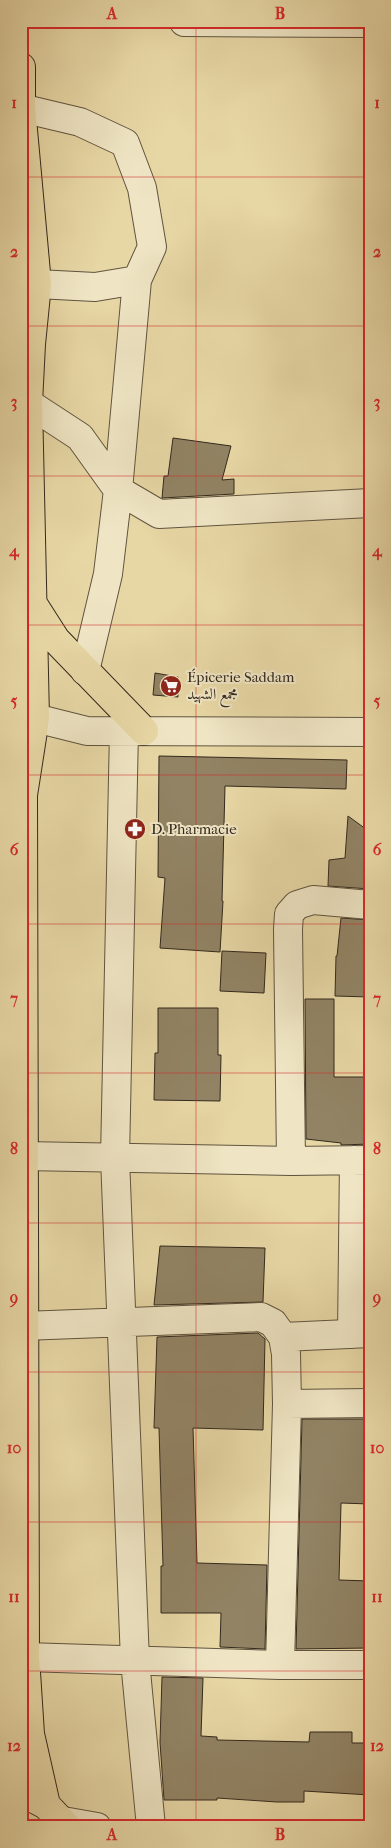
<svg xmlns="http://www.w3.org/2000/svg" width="391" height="1848" font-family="'IM FELL French Canon',Amiri,serif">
	<rect width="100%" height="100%" fill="#e7d7a5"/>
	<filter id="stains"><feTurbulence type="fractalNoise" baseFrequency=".004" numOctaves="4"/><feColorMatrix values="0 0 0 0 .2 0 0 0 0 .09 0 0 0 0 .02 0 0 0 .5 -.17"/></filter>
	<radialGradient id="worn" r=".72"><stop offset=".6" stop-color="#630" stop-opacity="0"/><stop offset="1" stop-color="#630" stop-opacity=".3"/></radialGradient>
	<path fill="#c8b98e" stroke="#7e7156" d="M21 1814 37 1827H21Z"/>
	<path fill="#918364" stroke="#33291d" d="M173 438 231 446 222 480 234 479V494L162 498 164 476H168Z
		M155 673 178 677V697L153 695Z
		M159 756 347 760 346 789 225 786 222 901H223L220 952 160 948 165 878 158 877Z
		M348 816 370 832V889L328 886 329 860 345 858Z
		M341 918 370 920V997L335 996 336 956H337Z
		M222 951 266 953 264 993 220 991Z
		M305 999H334V1077H370V1144L341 1145V1143L306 1139Z
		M158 1008H218V1055H221L220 1101 154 1100 155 1053H158Z
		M160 1246 265 1248 263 1302 154 1305Z
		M258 1333 265 1339 263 1430 193 1428 197 1563 267 1565 265 1649 220 1647 221 1613H161V1566H163L159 1428H154L157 1337Z
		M302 1419H370V1504L341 1503 339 1580 370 1581V1648L296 1649Z
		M162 1677 203 1678 201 1736 217 1737V1740L309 1742 310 1732H352V1743H370V1795L304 1791V1802H277L217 1798V1800H164L160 1742Z"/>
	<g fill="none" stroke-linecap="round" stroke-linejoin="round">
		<g stroke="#60543f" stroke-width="30">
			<path id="minor" d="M184 22 370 23
				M21 108 80 122 125 143 142 188 152 247 137 280 95 287 37 284
				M28 403 80 437 118 490 159 514 370 503
				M85 671 108 574 118 490 137 280
				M35 718 87 731 370 732
				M124 730 115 1158 135 1661 151 1827
				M23 1156 291 1161 370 1160
				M291 1161 288 929 289 914 297 905 313 900 370 905
				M23 1326 261 1317 273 1323 283 1337 286 1354 287 1404 280 1665
				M352 1334 354 1160
				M283 1337 370 1333
				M287 1404 370 1403
				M25 1657 280 1665H370
				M63 1821 97 1827"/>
		</g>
		<g stroke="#33291d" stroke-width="30">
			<path id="highway" d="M21 67V108L37 284 31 344 28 403 35 718 23 795 25 1657 30 1734 46 1805
				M33 604 56 640 144 731
				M21 1792 46 1805 67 1827"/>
		</g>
		<use href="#minor" stroke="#efe5c4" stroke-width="28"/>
		<use href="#highway" stroke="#e7d7a5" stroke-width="28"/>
	</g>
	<path fill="none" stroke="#d62828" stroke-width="1" stroke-opacity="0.55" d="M196 21V1827M21 177H370M21 326H370M21 476H370M21 625H370M21 775H370M21 924H370M21 1073H370M21 1223H370M21 1372H370M21 1522H370M21 1671H370"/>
	<defs>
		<g id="supermarket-disc" transform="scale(1.125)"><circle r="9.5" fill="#8f2418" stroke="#efe5c4"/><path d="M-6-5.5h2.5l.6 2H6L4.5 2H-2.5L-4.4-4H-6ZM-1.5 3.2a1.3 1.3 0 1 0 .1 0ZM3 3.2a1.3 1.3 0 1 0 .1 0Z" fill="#fff"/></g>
		<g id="pharmacy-disc" transform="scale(1.125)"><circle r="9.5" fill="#8f2418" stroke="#efe5c4"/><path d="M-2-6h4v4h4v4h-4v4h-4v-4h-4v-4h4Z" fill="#fff"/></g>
	</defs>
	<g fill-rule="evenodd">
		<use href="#supermarket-disc" x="171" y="686"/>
		<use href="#pharmacy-disc" x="135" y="829"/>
	</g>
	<g text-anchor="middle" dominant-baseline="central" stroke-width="4" stroke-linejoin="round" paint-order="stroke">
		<g font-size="15" fill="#33291d" stroke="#efe5c4" text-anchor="start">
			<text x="187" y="677">Épicerie Saddam<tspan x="187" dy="17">مجمع الشهيد</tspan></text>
			<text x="151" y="829">D. Pharmacie</text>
		</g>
	</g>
	<rect width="391" height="1848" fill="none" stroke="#e7d7a5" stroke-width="55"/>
	<rect x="28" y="28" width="336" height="1792" fill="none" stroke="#d62828" stroke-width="2"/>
	<g font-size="16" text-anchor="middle" font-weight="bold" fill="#d62828">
		<text x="112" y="19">A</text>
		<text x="280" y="19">B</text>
		<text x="14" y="108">1</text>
		<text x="377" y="108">1</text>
		<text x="14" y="257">2</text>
		<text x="377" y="257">2</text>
		<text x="14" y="407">3</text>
		<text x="377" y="407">3</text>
		<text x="14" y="556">4</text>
		<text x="377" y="556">4</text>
		<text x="14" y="706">5</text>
		<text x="377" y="706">5</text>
		<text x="14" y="855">6</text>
		<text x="377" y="855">6</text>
		<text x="14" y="1004">7</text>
		<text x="377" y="1004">7</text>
		<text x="14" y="1154">8</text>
		<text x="377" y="1154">8</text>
		<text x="14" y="1303">9</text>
		<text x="377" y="1303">9</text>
		<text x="14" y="1453">10</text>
		<text x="377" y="1453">10</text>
		<text x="14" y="1602">11</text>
		<text x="377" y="1602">11</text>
		<text x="14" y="1751">12</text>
		<text x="377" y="1751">12</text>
		<text x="112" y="1840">A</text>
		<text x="280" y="1840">B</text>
	</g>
	<rect width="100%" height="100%" filter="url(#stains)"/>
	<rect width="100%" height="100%" fill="url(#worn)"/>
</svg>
